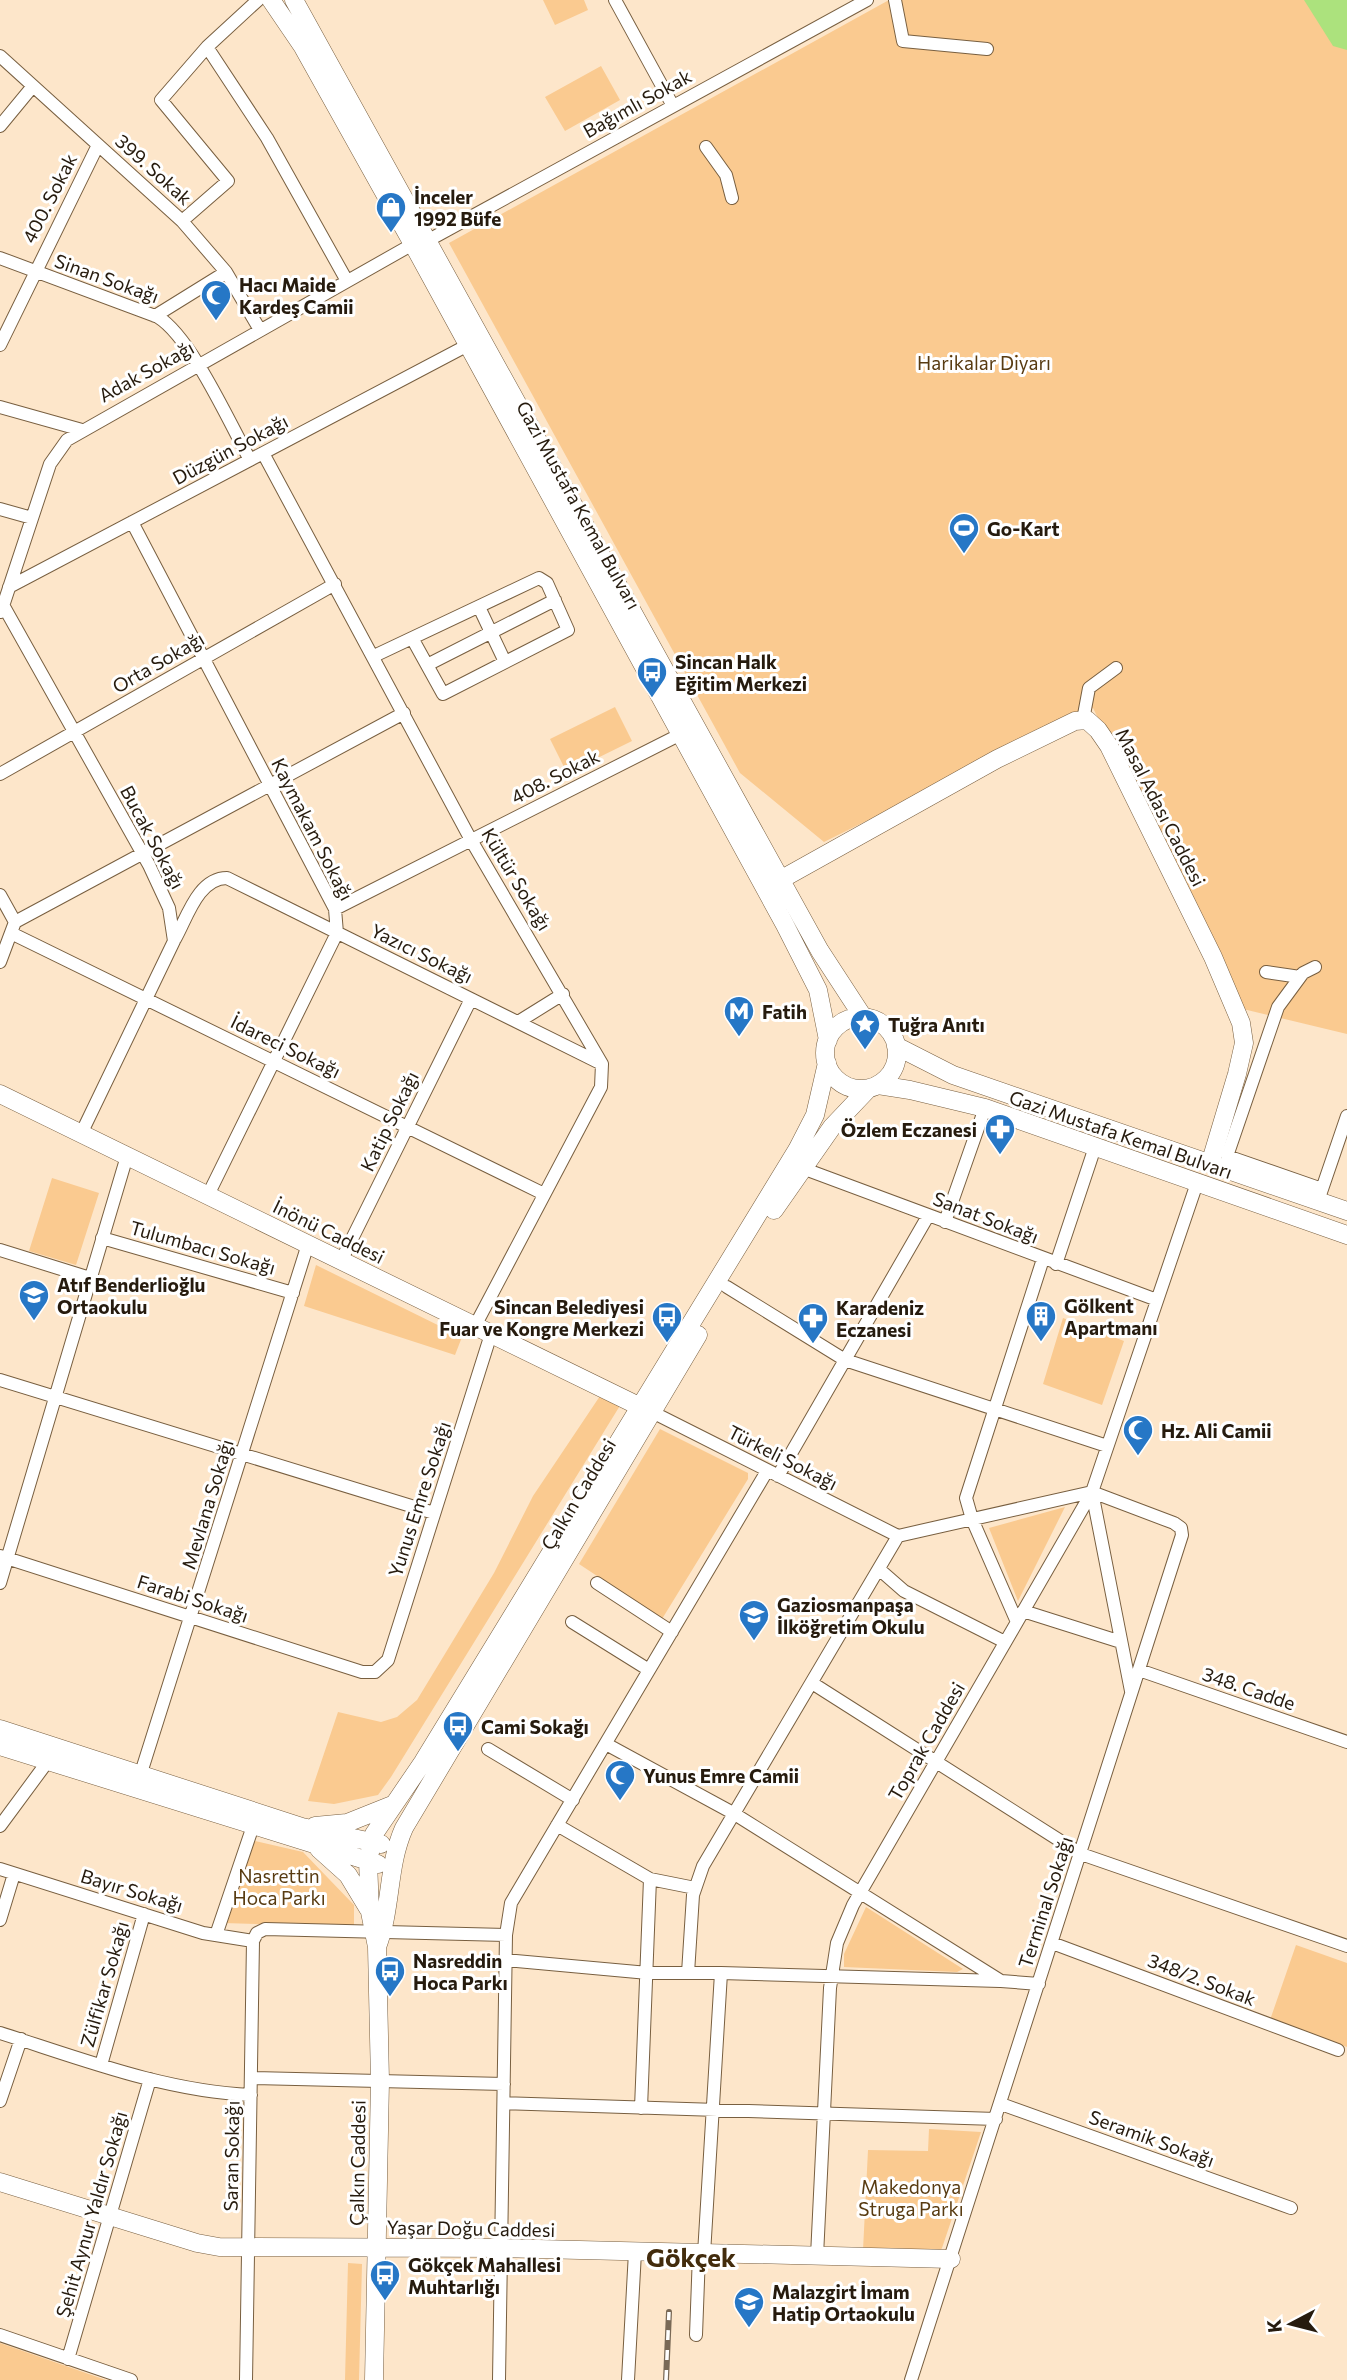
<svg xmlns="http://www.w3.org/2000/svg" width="1347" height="2380" font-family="Commissioner,sans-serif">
	<rect width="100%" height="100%" fill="#fde6ca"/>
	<path fill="#faca90" d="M543 0H584L588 10 555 25Z
		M889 0H1347V1034L1243 1009 1093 708 824 842 740 773 449 243Z
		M601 66 620 100 565 131 545 97Z
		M615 707 632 741 567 773 550 739Z
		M52 1178 99 1193 76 1265 29 1251Z
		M316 1265 462 1337 455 1355 304 1306Z
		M1063 1318 1124 1341 1102 1405 1043 1384Z
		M600 1396 621 1404 391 1777 378 1795 334 1804 308 1801 338 1712 381 1722 397 1717 417 1700 494 1573 533 1496Z
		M660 1429 748 1473V1479L662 1619 579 1564Z
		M1065 1507 1018 1601 989 1528Z
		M251 1840 303 1852 354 1905V1927L223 1923Z
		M866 1907 963 1969 957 1972 844 1967V1954Z
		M1296 1945 1347 1963V2047L1270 2020Z
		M929 2129 981 2132 942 2248 940 2251 863 2250 868 2150 928 2151Z
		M348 2263 362 2264 359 2380H345Z
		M0 2343 106 2380H0Z"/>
	<path fill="#ace27d" d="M1304 0H1347V50L1333 46Z"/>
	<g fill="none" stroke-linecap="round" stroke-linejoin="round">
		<g stroke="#785f40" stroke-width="14">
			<path id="street" d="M258 0 207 47 267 138 347 281
				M615 0 673 106
				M895 0 903 41 987 49
				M0 56 182 221 226 272 260 330
				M0 126 33 86
				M706 147 726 175 732 198
				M182 221 228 181 161 100 207 47
				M427 241 867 0
				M0 258 158 317C191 337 230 424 250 460
				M155 316 226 272
				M0 345 98 145
				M0 407 82 430
				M263 453 471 840 602 1064 601 1087 475 1326
				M0 509 32 518
				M132 522 335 909 337 933 208 1195
				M9 587 468 345
				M3 605 149 865 169 908 174 941 81 1134
				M479 607 505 662
				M1 612 50 464 67 440 413 244
				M374 656 539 578 547 583 568 630 443 694 412 638
				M427 665 555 600
				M1083 720 1089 688 1116 668
				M0 774 335 584
				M0 895 15 922
				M335 909 681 734
				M11 933 544 1194
				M175 939C187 918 198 878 227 878L602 1064
				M0 962 15 922 404 713
				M1315 967 1303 973 1278 1007 1227 1156 1322 1189
				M1266 972 1300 977
				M518 1022 563 994
				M802 1168 1157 1300
				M1320 1195 1347 1116
				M945 1222 985 1108
				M102 1238 293 1293
				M0 1250 90 1278
				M341 1261 471 999
				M1056 1264 1095 1147
				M727 1287 845 1360 1107 1446
				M0 1380 434 1513
				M652 1412 898 1536
				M778 1476 928 1216
				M1092 1492 1131 1691
				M0 1556 362 1672H375L388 1660 491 1334
				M880 1570 904 1591 1005 1642
				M0 1583 127 1156
				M597 1583 672 1632
				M1023 1611 1121 1642
				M572 1622 649 1670
				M1017 1622 1092 1492 1197 1183
				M1139 1670 1347 1742
				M812 1683 1081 1854 1347 1946
				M606 1744 733 1813 1001 1981 1039 1984
				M488 1749 573 1800
				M140 1776 308 1244
				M557 1825 650 1879 641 2108
				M0 1826 48 1761
				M0 1869 203 1933 253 1941
				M650 1879 695 1888
				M0 1920 14 1874
				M216 1935 253 1826
				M1052 1943 1338 2050
				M506 1960 648 1973H721L704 2254
				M688 1973 693 1895 703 1866 898 1536 1092 1492
				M721 1973 1000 1981
				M0 2033C82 2059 164 2091 251 2095
				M101 2065 144 1914
				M251 2078 504 2084
				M0 2101 21 2039
				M504 2103 996 2119
				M1001 2104 1291 2208
				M817 2256 830 1988 837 1943 853 1905 1017 1622 972 1519 966 1498 1043 1259
				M0 2335 131 2380
				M696 2335 699 2254
				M68 2359 150 2079
				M246 2380 253 1941 257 1933 265 1929 506 1935
				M499 2380 506 1935 511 1903 767 1471
				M628 2380 635 2252
				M911 2380 1182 1535 1181 1528 1174 1523 1092 1492"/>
		</g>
		<g stroke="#785f40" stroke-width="19">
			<path id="secondary" d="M271 0 303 47 413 244 785 925 818 990 828 1040
				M294 0 820 951 863 1017
				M780 880 997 759 1075 721 1087 720 1098 730 1109 746 1213 957 1241 1023 1244 1043 1237 1074 1210 1164
				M825 1053a36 36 0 1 1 72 0a36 36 0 1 1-72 0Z
				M896 1046 953 1075 1347 1211
				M878 1085 910 1090 985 1108 1347 1235
				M0 1094 651 1412
				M774 1210 832 1127 868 1089
				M0 1729 302 1827 381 1844
				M0 1746 378 1864
				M315 1826 347 1823 392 1805
				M319 1849 348 1875 368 1908
				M377 1947C392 1908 387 1866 404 1828L698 1335
				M0 2182 197 2243 219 2247 502 2248 951 2259
				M374 2380 380 2081 377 1947 370 1912 368 1861 374 1834 423 1762 797 1150 815 1115 827 1063"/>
		</g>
		<use href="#street" stroke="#fff" stroke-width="12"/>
		<use href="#secondary" stroke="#fff" stroke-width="18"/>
		<g stroke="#796956" stroke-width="6">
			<path id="rail" d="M666 2380 669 2312"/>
		</g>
		<use href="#rail" stroke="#fff" stroke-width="3.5" stroke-dasharray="10" stroke-linecap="butt"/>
	</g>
	<defs>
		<g id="shop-pin" transform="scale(1.575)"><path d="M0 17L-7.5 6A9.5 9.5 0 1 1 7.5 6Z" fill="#2677c6" stroke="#fff"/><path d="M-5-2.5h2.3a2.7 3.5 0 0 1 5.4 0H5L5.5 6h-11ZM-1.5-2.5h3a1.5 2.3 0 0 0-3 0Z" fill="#fff"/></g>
		<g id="mosque-pin" transform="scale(1.575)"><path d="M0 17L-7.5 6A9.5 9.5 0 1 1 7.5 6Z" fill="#2677c6" stroke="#fff"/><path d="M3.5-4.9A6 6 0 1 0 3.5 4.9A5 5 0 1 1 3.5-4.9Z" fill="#fff"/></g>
		<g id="stadium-pin" transform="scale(1.575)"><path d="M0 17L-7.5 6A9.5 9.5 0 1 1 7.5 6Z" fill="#2677c6" stroke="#fff"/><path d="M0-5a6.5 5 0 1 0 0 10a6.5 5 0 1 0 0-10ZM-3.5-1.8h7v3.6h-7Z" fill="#fff"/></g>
		<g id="bus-pin" transform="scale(1.575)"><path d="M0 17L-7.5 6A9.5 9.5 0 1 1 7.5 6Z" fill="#2677c6" stroke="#fff"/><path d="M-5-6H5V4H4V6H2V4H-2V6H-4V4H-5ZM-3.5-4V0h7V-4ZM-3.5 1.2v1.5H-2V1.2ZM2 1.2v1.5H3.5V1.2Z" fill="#fff"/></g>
		<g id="metro-pin" transform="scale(1.575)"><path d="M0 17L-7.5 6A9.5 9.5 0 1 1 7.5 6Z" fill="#2677c6" stroke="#fff"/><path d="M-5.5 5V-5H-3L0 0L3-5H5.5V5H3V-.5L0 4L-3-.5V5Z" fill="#fff"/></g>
		<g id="sight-pin" transform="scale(1.575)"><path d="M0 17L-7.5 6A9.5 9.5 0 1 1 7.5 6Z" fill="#2677c6" stroke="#fff"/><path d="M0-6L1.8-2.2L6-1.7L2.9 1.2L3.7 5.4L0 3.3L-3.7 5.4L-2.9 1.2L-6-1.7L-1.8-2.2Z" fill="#fff"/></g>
		<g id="pharmacy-pin" transform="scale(1.575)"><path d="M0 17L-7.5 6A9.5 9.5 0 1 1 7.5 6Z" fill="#2677c6" stroke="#fff"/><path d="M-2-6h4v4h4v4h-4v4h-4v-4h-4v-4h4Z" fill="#fff"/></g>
		<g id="school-pin" transform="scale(1.575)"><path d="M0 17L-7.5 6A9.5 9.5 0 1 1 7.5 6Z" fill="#2677c6" stroke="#fff"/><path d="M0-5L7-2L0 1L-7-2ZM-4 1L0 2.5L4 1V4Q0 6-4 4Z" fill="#fff"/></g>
		<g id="building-pin" transform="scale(1.575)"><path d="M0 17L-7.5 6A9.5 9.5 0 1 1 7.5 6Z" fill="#2677c6" stroke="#fff"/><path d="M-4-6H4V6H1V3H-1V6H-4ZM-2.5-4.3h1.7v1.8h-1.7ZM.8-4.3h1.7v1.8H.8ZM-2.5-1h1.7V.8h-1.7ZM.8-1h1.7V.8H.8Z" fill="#fff"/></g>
	</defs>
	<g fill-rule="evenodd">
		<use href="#shop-pin" x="391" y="207"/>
		<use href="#mosque-pin" x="216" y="295"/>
		<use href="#stadium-pin" x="964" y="528"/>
		<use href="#bus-pin" x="652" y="672"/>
		<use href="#metro-pin" x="739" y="1011"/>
		<use href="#sight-pin" x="865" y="1024"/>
		<use href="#pharmacy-pin" x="1000" y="1129"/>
		<use href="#school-pin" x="34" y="1295"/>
		<use href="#building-pin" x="1041" y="1316"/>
		<use href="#bus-pin" x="667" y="1317"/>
		<use href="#pharmacy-pin" x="813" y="1318"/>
		<use href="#mosque-pin" x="1138" y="1430"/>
		<use href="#school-pin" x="754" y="1615"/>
		<use href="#bus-pin" x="458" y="1726"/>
		<use href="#mosque-pin" x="620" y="1775"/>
		<use href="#bus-pin" x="390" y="1971"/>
		<use href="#bus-pin" x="385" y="2275"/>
		<use href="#school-pin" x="749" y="2302"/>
	</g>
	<g text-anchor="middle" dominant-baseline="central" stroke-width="6" stroke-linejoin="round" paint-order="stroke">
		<g font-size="19" fill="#261b0e" stroke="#fff">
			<text transform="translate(637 103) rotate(-29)">Bağımlı Sokak</text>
			<text transform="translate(154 169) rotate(42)">399. Sokak</text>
			<text transform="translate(49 198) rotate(-63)">400. Sokak</text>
			<text transform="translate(107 278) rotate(20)">Sinan Sokağı</text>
			<text transform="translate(146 371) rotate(-29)">Adak Sokağı</text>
			<text transform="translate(230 449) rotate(-28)">Düzgün Sokağı</text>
			<text transform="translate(579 505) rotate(61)">Gazi Mustafa Kemal Bulvarı</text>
			<text transform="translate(158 662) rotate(-30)">Orta Sokağı</text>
			<text transform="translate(555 776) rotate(-27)">408. Sokak</text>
			<text transform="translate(1161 807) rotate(63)">Masal Adası Caddesi</text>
			<text transform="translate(313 829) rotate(63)">Kaymakam Sokağı</text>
			<text transform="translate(153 837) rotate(62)">Bucak Sokağı</text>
			<text transform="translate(517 879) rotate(59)">Kültür Sokağı</text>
			<text transform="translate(422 953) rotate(26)">Yazıcı Sokağı</text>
			<text transform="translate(286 1046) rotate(26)">İdareci Sokağı</text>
			<text transform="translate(389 1121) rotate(-64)">Katip Sokağı</text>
			<text transform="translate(1121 1134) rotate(19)">Gazi Mustafa Kemal Bulvarı</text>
			<text transform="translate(986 1217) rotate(21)">Sanat Sokağı</text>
			<text transform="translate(329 1231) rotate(26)">İnönü Caddesi</text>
			<text transform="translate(203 1247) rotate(16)">Tulumbacı Sokağı</text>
			<text transform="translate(783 1457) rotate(27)">Türkeli Sokağı</text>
			<text transform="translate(578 1494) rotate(-59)">Çalkın Caddesi</text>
			<text transform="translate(419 1499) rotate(-72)">Yunus Emre Sokağı</text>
			<text transform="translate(207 1504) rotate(-73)">Mevlana Sokağı</text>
			<text transform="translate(193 1598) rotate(18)">Farabi Sokağı</text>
			<text transform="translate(1249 1688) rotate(19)">348. Cadde</text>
			<text transform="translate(926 1741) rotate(-60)">Toprak Caddesi</text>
			<text transform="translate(132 1890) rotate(17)">Bayır Sokağı</text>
			<text transform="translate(1045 1902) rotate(-72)">Terminal Sokağı</text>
			<text transform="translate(1202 1979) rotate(21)">348/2. Sokak</text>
			<text transform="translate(104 1984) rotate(-74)">Zülfikar Sokağı</text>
			<text transform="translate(1152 2138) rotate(20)">Seramik Sokağı</text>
			<text transform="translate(231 2156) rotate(-89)">Saran Sokağı</text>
			<text transform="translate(357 2163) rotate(-89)">Çalkın Caddesi</text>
			<text transform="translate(91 2214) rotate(-74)">Şehit Aynur Yaldır Sokağı</text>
			<text transform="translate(471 2228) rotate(1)">Yaşar Doğu Caddesi</text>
		</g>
		<g font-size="19" font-weight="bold" fill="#261b0e" stroke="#fff" text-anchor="start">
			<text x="414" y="196">İnceler<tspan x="414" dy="22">1992 Büfe</tspan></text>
			<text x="239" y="284">Hacı Maide<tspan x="239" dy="22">Kardeş Camii</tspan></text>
			<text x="987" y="528">Go-Kart</text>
			<text x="675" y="661">Sincan Halk<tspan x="675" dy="22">Eğitim Merkezi</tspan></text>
			<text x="762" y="1011">Fatih</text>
			<text x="888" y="1024">Tuğra Anıtı</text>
			<text x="977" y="1129" text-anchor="end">Özlem Eczanesi</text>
			<text x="57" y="1284">Atıf Benderlioğlu<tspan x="57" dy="22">Ortaokulu</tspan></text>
			<text x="1064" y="1305">Gölkent<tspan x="1064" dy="22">Apartmanı</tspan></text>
			<text x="644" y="1306" text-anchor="end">Sincan Belediyesi<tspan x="644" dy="22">Fuar ve Kongre Merkezi</tspan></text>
			<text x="836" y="1307">Karadeniz<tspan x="836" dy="22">Eczanesi</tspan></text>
			<text x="1161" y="1430">Hz. Ali Camii</text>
			<text x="777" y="1604">Gaziosmanpaşa<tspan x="777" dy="22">İlköğretim Okulu</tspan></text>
			<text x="481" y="1726">Cami Sokağı</text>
			<text x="643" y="1775">Yunus Emre Camii</text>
			<text x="413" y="1960">Nasreddin<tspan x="413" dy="22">Hoca Parkı</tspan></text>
			<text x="408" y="2264">Gökçek Mahallesi<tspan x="408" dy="22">Muhtarlığı</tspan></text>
			<text x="772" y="2291">Malazgirt İmam<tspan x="772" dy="22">Hatip Ortaokulu</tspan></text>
		</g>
		<g font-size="19" fill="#583b11" stroke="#fff">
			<text x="984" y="362">Harikalar Diyarı</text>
			<text x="279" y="1875">Nasrettin<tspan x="279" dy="22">Hoca Parkı</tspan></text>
			<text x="911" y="2186">Makedonya<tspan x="911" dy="22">Struga Parkı</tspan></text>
		</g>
		<g font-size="26" font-weight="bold" fill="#432c0d" stroke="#fff">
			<text x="691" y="2256">Gökçek</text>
		</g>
	</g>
	<g transform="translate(1291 2324) rotate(263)" stroke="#ffffff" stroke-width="5" paint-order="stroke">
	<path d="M0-5L12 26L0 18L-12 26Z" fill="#261b0e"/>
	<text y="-10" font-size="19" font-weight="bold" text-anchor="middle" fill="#261b0e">K</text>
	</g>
</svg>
